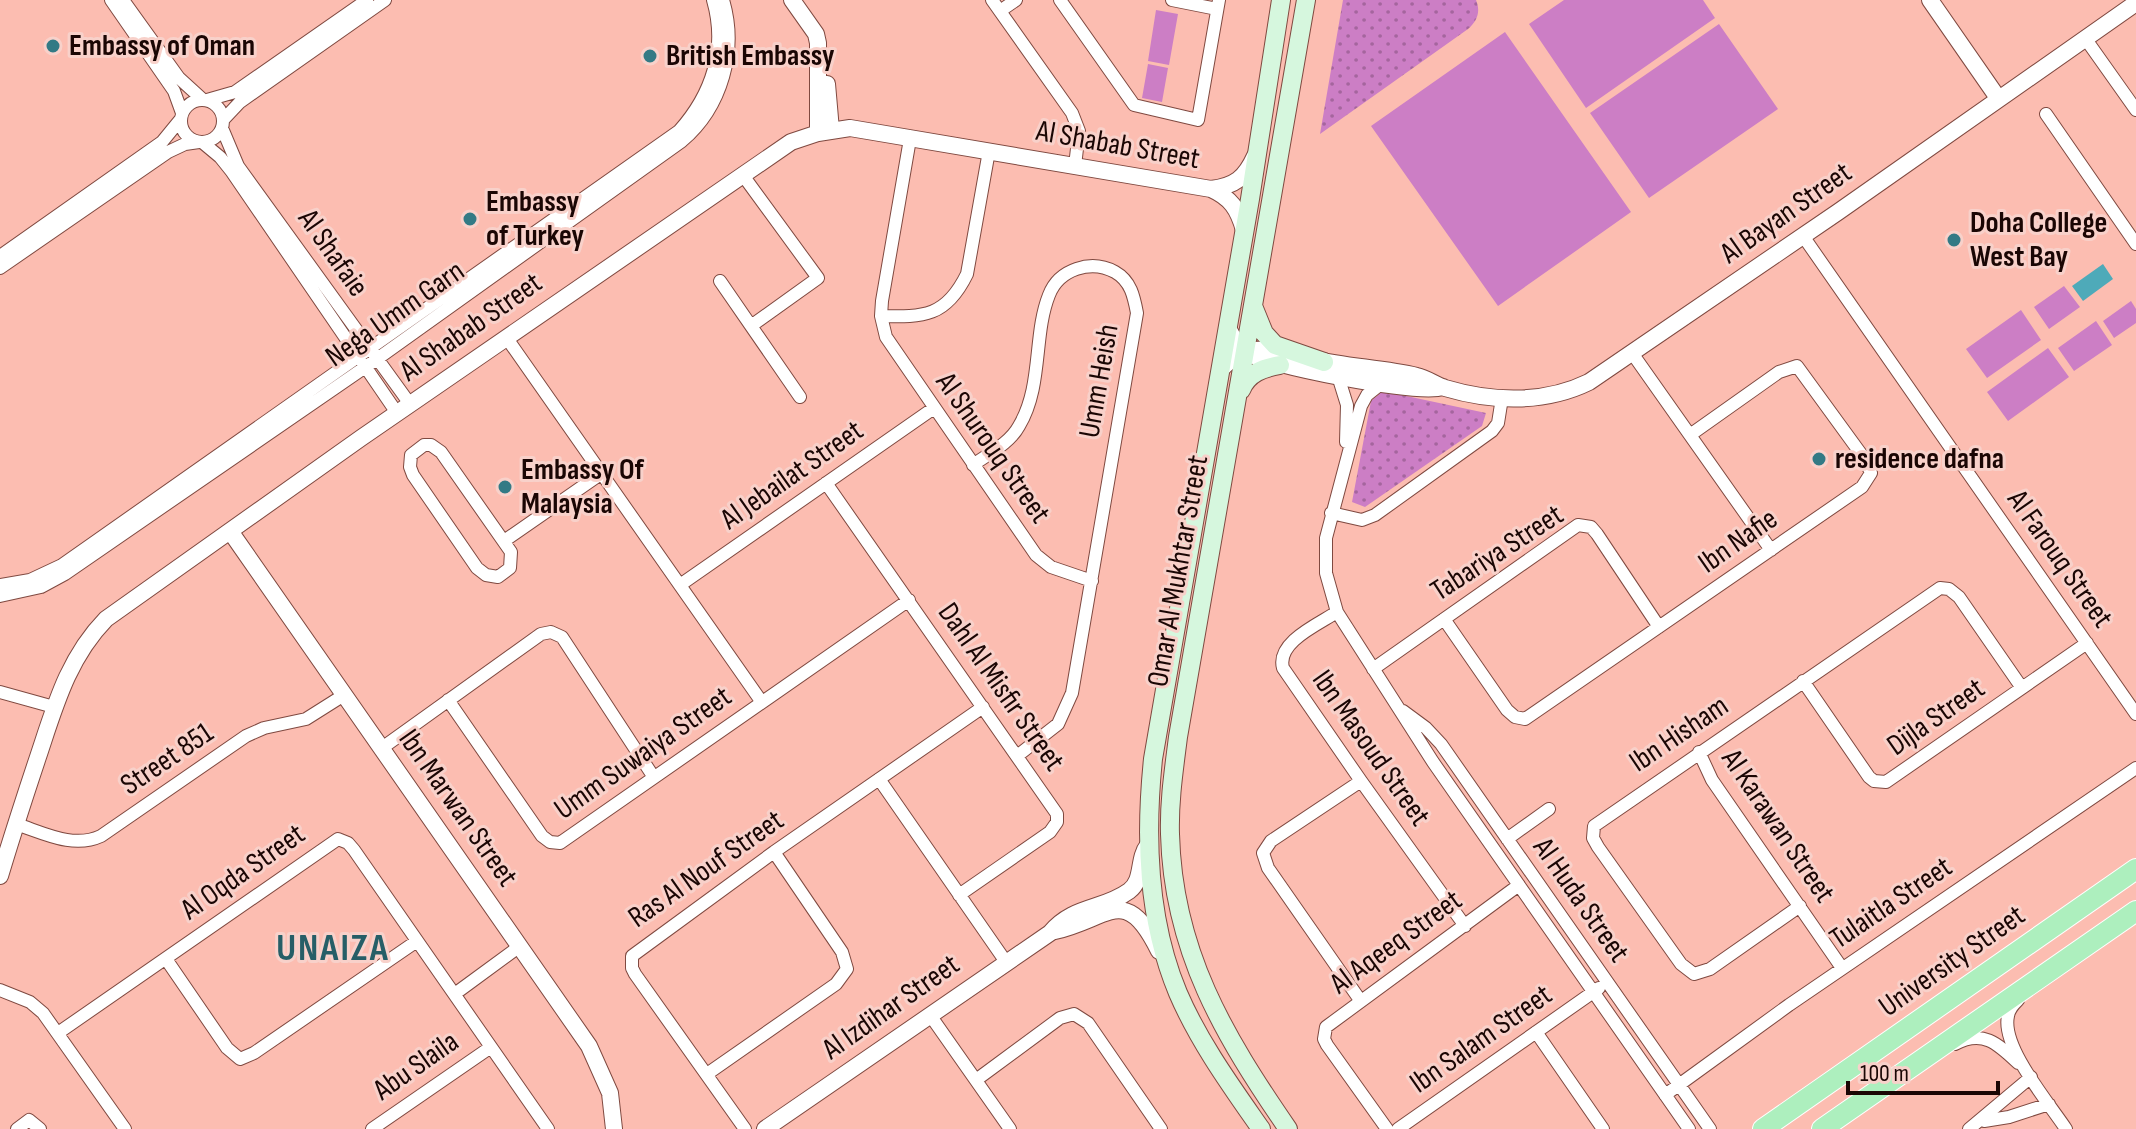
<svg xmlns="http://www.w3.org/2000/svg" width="2136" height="1129" font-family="'Sofia Sans Condensed',sans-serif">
	<defs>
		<pattern id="green-dots" width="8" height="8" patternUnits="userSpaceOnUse" patternTransform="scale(2)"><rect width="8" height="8" fill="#cc7ec5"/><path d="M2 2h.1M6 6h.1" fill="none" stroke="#a5659e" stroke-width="1.8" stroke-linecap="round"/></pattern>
	</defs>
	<rect width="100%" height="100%" fill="#fcbdb1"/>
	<path fill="url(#green-dots)" d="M1343 0H1476C1481 12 1477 21 1468 29L1320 134Z
		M1383 391 1486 413 1482 426 1365 507 1352 502 1371 401Z"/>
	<path fill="#cc7ec5" d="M1564 0H1703L1715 18 1586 108 1529 24Z
		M1156 10 1178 14 1169 65 1148 61Z
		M1719 24 1778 109 1649 198 1590 113Z
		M1505 32 1631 212 1498 306 1371 126Z
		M1148 64 1168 68 1162 102 1142 98Z
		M2064 286 2080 307 2049 329 2034 307Z
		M2131 301 2136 309V323L2114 338 2103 321Z
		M2021 310 2041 340 1987 378 1966 349Z
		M2096 321 2112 345 2074 371 2058 348Z
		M2048 348 2069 377 2008 421 1987 392Z"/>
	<path fill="#4eaab9" d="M2103 264 2113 279 2083 301 2072 286Z"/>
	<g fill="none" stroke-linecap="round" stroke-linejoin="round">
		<g stroke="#7f4940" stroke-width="14">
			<path id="minor" d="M111 0 174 91 182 113
				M123 0 179 78 202 99
				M992 0 1072 113 1079 131 1075 166
				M1060 0 1134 105 1198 120 1219 0
				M1172 0 1217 9
				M1000 11 1016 0
				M2085 38 2136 110
				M181 121a21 21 0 1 1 42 0a21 21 0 1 1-42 0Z
				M207 100 235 92 367 0
				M2046 114 2136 244
				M223 120 240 102 385 0
				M222 128 238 166 410 404
				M910 139 882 301 881 316 886 337 1036 555 1051 567 1092 581
				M202 142 220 157 232 172 397 413
				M742 174 818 278 751 326
				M1803 236 2136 714
				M0 256 162 142 180 120
				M0 268 168 152 185 144 199 142
				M720 281 800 397
				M881 316C924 317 946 317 967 274L989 151
				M506 337 761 701
				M1632 353 1771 550
				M1338 376 1347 405 1346 442
				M1382 383 1367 395 1361 406 1326 538V573L1337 612 1433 762 1689 1129
				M424 445H431L441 452 511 552 510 568 498 577 486 575 477 568 413 475 410 467 411 455Z
				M973 465C988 454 1010 443 1019 426 1043 386 1033 335 1049 295 1059 269 1091 259 1115 272 1131 281 1134 297 1137 313L1072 693 1058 724 1017 756
				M826 483 1057 814V822L1050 832 959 895
				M1331 513 1362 520 1375 515 1492 431 1498 423 1502 398
				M504 541 602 473
				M0 585 30 580 62 565 679 131C712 94 727 49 713 0
				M680 585 934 408
				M0 596 41 587 65 574 377 359 682 141C722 107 738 50 723 0
				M1337 612C1319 624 1276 642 1283 668L1361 781 1465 926
				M1444 619 1507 710 1515 717 1525 719 1862 487 1871 473 1864 458 1797 366 1779 372 1690 435
				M1373 669 1578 525 1591 527 1597 534 1659 627
				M1803 681 1869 777 1874 781 1886 782 2087 643
				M0 692 54 707
				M448 700 542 836 550 842 560 843 909 600
				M1403 711 1426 728 1441 744 1710 1129
				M382 748 541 634 551 632 562 637 653 776
				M1699 752 1712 780 1842 968
				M879 779 1006 962
				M16 824C44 833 73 849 101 836L246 736 264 728 306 719 344 695
				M1507 839 1549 809
				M1800 906 1710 969 1694 974 1681 964 1598 847 1593 838 1594 826 1940 588 1949 589 1959 597 2022 688
				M166 959 227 1048 240 1059 254 1053 417 941
				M0 990 30 1002 43 1013 125 1129
				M456 993 520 946
				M1360 1000 1268 868 1263 853 1271 841 1361 781
				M2018 1000C2013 1005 2009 1009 2008 1016 2001 1047 2049 1103 2066 1129
				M930 1015 1010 1129
				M1536 1032 1603 1129
				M58 1033 338 839 348 843 354 850 548 1129
				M1955 1044C1983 1029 1998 1044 2018 1063
				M707 1074 836 984 847 969 842 952 774 852
				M976 1080 1060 1018 1074 1014 1088 1023 1161 1129
				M1665 1095 1789 1005 2136 768
				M1984 1121 2009 1117 2049 1104
				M17 1129 29 1120 40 1129
				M372 1129 491 1047
				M745 1129 635 974 632 968V956L774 852 983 707
				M1387 1129 1327 1045 1324 1039 1326 1027 1519 885
				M1398 1129 1599 988
				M1969 1129 2031 1077"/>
		</g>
		<g stroke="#7f4940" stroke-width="18">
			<path id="tertiary" d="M792 0 816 34 818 43V133
				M1930 0 1998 98
				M827 84 831 130
				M1211 189C1235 186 1245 178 1255 156
				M1228 328 1240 350C1264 365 1418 395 1443 387
				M1313 359C1347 367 1383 368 1417 376 1427 378 1435 385 1445 388 1492 402 1544 404 1589 382L1838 212 2136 3
				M1220 370C1244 346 1256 347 1287 354
				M230 531 589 1046 610 1093 614 1129
				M0 876C12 836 25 796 38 757 55 706 68 658 106 619L361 438 791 142 818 133 850 128 1211 189C1231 198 1238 209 1244 230
				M1055 931C1109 919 1125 882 1159 951
				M765 1129 1050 933C1073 905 1103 910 1129 891 1144 880 1137 859 1148 845"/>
		</g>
		<g stroke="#7f4940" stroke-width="20">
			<path id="secondary" d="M1253 306 1264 333 1275 345 1324 362
				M1241 390C1248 373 1263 368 1280 365
				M1261 1129C1231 1086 1199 1042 1178 993 1147 919 1145 837 1153 759L1250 199 1281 0
				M1288 1129C1224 1036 1173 951 1170 834 1169 801 1174 769 1178 737L1306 0"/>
		</g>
		<g stroke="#fff" stroke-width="22">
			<path id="primary" d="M1763 1129 2136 869
				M1822 1129 2136 911"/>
		</g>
		<use href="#minor" stroke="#fff" stroke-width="12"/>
		<use href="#tertiary" stroke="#fff" stroke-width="16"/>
		<use href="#secondary" stroke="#d6f7de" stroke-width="18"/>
		<use href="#primary" stroke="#adefbe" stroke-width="20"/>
	</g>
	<g fill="#337a85" stroke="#f8d1ca" stroke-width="3">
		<circle cx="53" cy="46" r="8"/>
		<circle cx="650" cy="56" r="8"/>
		<circle cx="470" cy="219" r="8"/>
		<circle cx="1954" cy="240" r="8"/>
		<circle cx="1819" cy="459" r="8"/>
		<circle cx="505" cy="487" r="8"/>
	</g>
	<g text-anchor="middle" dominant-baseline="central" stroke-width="6" stroke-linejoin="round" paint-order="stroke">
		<g font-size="30" font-weight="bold" fill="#1a0604" stroke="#f8d1ca" text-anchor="start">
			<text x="69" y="46">Embassy of Oman</text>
			<text x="666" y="56">British Embassy</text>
			<text x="486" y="202">Embassy<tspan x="486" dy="34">of Turkey</tspan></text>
			<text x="1970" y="223">Doha College<tspan x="1970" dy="34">West Bay</tspan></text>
			<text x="1835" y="459">residence dafna</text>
			<text x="521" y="470">Embassy Of<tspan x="521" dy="34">Malaysia</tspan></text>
		</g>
		<g font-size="30" fill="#1a0604" stroke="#f8d1ca">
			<text transform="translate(1118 145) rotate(10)">Al Shabab Street</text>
			<text transform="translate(1786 213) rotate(-35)">Al Bayan Street</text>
			<text transform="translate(333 253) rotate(55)">Al Shafaie</text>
			<text transform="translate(395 314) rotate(-35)">Nega Umm Garn</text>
			<text transform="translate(471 327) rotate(-35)">Al Shabab Street</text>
			<text transform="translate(1099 381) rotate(-80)">Umm Heish</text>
			<text transform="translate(993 448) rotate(55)">Al Shurouq Street</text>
			<text transform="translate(792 475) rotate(-35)">Al Jebailat Street</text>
			<text transform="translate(1738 541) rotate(-35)">Ibn Nafie</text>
			<text transform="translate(1497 553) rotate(-33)">Tabariya Street</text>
			<text transform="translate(2060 559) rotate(55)">Al Farouq Street</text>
			<text transform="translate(1178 571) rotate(-80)">Omar Al Mukhtar Street</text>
			<text transform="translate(1001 687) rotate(55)">Dahl Al Misfir Street</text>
			<text transform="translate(1936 717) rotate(-35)">Dijla Street</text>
			<text transform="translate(1679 734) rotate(-34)">Ibn Hisham</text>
			<text transform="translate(1371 748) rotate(55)">Ibn Masoud Street</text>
			<text transform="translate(643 753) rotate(-35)">Umm Suwaiya Street</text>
			<text transform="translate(167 759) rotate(-34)">Street 851</text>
			<text transform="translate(458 808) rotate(55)">Ibn Marwan Street</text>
			<text transform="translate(1778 826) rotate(56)">Al Karawan Street</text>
			<text transform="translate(706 869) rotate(-35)">Ras Al Nouf Street</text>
			<text transform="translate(243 872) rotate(-35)">Al Oqda Street</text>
			<text transform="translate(1581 900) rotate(55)">Al Huda Street</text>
			<text transform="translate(1891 903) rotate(-34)">Tulaitla Street</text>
			<text transform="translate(1396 942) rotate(-36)">Al Aqeeq Street</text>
			<text transform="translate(1952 961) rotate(-35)">University Street</text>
			<text transform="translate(891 1007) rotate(-35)">Al Izdihar Street</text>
			<text transform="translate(1481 1039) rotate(-35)">Ibn Salam Street</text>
			<text transform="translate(416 1066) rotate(-35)">Abu Slaila</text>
		</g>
		<g font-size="38" font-weight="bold" letter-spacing="2" fill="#265e67" stroke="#f8d1ca">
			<text x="333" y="948">UNAIZA</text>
		</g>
	</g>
	<path d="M1848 1081v12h150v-12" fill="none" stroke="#1a0604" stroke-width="4"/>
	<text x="1860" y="1081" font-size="24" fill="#1a0604" stroke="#f8d1ca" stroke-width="6" paint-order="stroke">100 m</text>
</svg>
